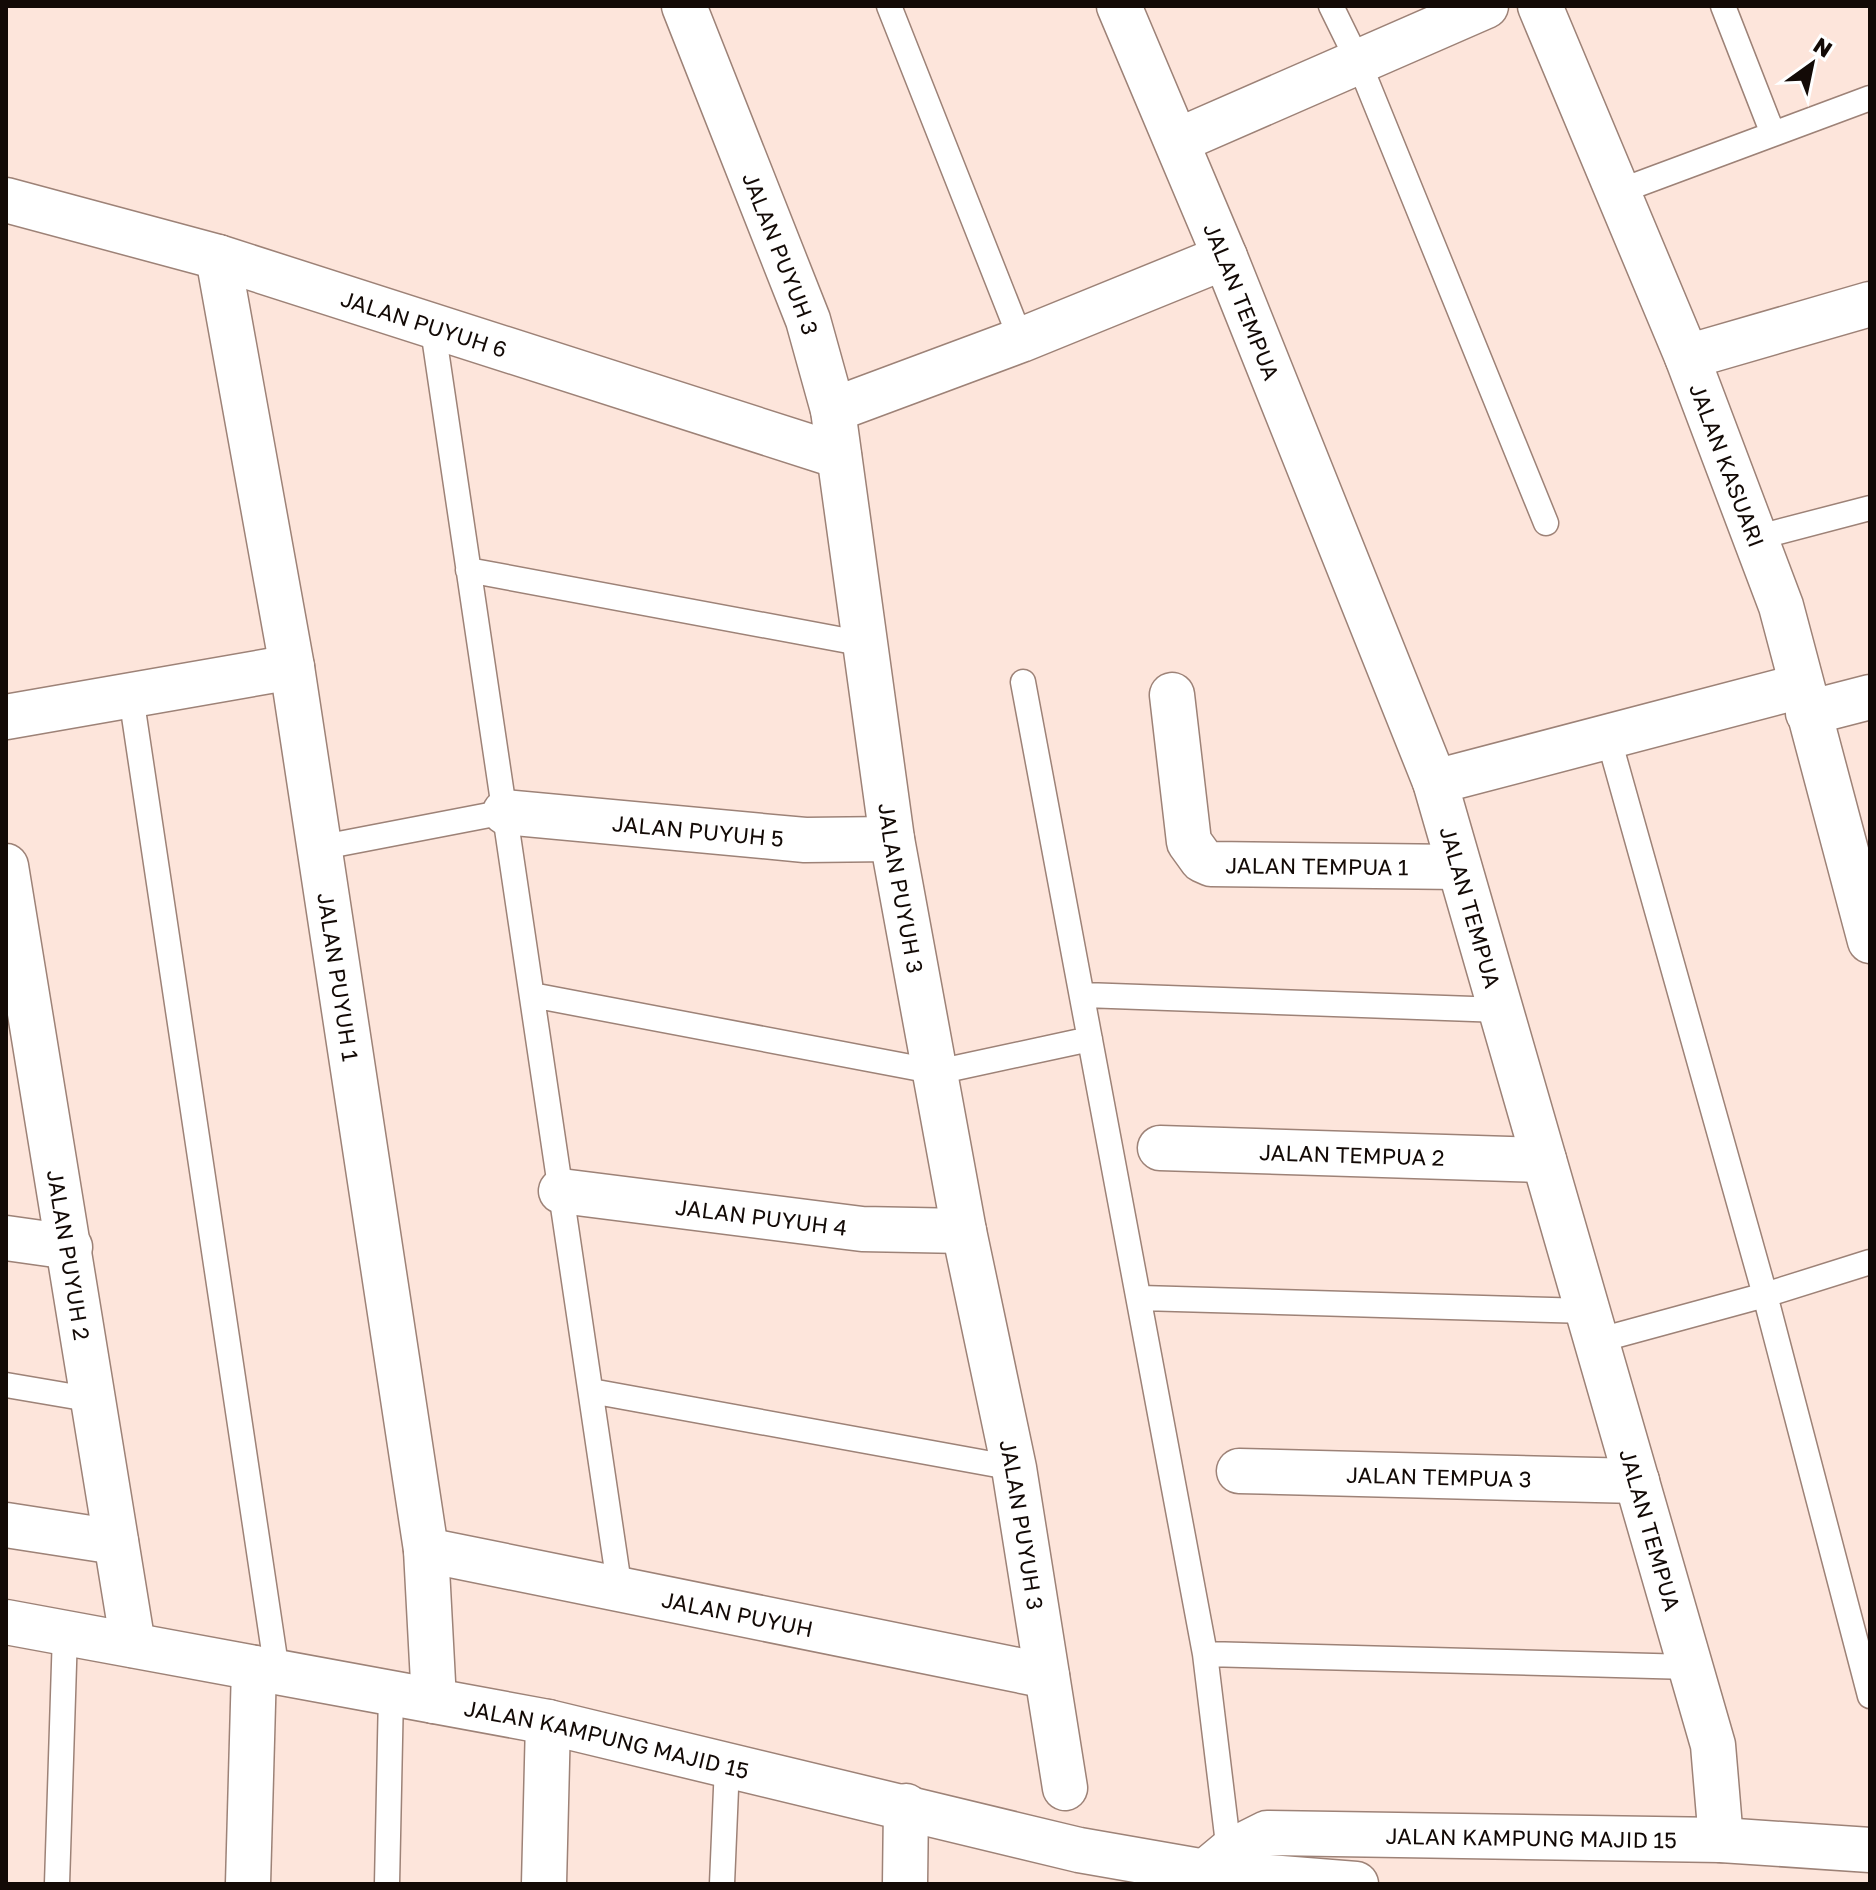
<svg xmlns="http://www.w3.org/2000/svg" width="1876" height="1890" font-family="'Golos Text',sans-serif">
	<rect width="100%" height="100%" fill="#fde5db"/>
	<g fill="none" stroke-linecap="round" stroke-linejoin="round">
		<g stroke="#9d8277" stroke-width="27">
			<path id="service" d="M889 6 1021 340
				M1331 6 1359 63 1546 523
				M1723 6 1773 134
				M1620 191 1870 98
				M432 323 620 1591
				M1755 538 1870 508
				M468 570 865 644
				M1023 682 1205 1654 1229 1852
				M131 696 277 1672
				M1608 736 1765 1295 1870 1696
				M318 848 505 812
				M532 995 937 1072 1090 1039
				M1084 995 1501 1010
				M1141 1298 1588 1311
				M1596 1341 1765 1295 1870 1262
				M6 1385 94 1400
				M591 1391 1014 1468
				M1205 1654 1690 1667
				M57 1884 65 1633
				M387 1884 391 1693
				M722 1884 727 1765"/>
		</g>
		<g stroke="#9d8277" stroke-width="47">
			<g id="minor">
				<path id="s1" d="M684 6 808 320 833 410 892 839 964 1231 1014 1468 1065 1788"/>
				<path id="s2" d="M1119 6 1225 257 1435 782 1713 1745 1721 1840"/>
				<path id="s3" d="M1540 6 1687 357 1781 606 1870 941"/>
				<path d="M1177 141 1486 6"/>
				<path id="s4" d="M6 200 218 257 839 456"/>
				<path id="s5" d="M218 257 292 667 426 1550 434 1701"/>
				<path d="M1687 357 1870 304"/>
				<path d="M833 410 1021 340 1225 257"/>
				<path id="s6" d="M1172 695 1189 842 1202 860 1211 864 1459 867"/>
				<path d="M1808 713 1870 697"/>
				<path d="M6 717 292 667"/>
				<path d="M1435 782 1801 686"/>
				<path id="s7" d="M505 812 805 840 892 839"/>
				<path id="s8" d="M6 866 133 1645"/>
				<path id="s9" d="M1160 1148 1544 1160"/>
				<path id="s10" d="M561 1191 862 1229 964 1231"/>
				<path d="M6 1238 70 1247"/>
				<path id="s11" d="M1239 1471 1637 1481"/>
				<path d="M6 1525 116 1542"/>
				<path id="s12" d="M426 1550 1047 1676"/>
				<path id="s13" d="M6 1622 548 1722 1079 1850 1205 1872 1356 1884"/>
				<path id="s14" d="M1205 1872 1229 1852 1267 1833 1721 1840 1870 1850"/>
				<path d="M248 1884 254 1668"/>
				<path d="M544 1884 548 1722"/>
				<path d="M905 1884 906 1806"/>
			</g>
		</g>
		<use href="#service" stroke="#fff" stroke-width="24"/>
		<use href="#minor" stroke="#fff" stroke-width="44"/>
	</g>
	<g text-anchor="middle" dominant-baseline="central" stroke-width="6" stroke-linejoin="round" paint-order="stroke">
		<g font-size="22" fill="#130a06" stroke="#fff">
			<text stroke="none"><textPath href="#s1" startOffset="266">JALAN PUYUH 3</textPath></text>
			<text stroke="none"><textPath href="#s2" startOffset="320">JALAN TEMPUA</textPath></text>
			<text stroke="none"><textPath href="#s4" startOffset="436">JALAN PUYUH 6</textPath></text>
			<text stroke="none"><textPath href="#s3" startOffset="496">JALAN KASUARI</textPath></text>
			<text stroke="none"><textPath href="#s7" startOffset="194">JALAN PUYUH 5</textPath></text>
			<text stroke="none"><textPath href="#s6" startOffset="286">JALAN TEMPUA 1</textPath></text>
			<text stroke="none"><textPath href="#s1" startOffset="914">JALAN PUYUH 3</textPath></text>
			<text stroke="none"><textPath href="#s2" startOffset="968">JALAN TEMPUA</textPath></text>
			<text stroke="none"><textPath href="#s5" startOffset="730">JALAN PUYUH 1</textPath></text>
			<text stroke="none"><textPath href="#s9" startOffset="192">JALAN TEMPUA 2</textPath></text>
			<text stroke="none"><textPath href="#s10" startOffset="202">JALAN PUYUH 4</textPath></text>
			<text stroke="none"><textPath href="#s8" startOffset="394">JALAN PUYUH 2</textPath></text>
			<text stroke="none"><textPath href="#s11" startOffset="200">JALAN TEMPUA 3</textPath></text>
			<text stroke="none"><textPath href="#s1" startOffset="1562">JALAN PUYUH 3</textPath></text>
			<text stroke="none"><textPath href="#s2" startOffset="1616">JALAN TEMPUA</textPath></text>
			<text stroke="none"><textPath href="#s12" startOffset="318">JALAN PUYUH</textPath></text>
			<text stroke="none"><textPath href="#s13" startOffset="612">JALAN KAMPUNG MAJID 15</textPath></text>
			<text stroke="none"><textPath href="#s14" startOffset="338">JALAN KAMPUNG MAJID 15</textPath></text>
		</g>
	</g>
	<rect width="1876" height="1890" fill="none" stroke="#130a06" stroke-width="16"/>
	<g transform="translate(1812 64) rotate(33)" stroke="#ffffff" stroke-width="6" paint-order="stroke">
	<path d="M0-6L14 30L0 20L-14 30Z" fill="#130a06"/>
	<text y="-12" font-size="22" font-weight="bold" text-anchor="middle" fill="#130a06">N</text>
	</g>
</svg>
